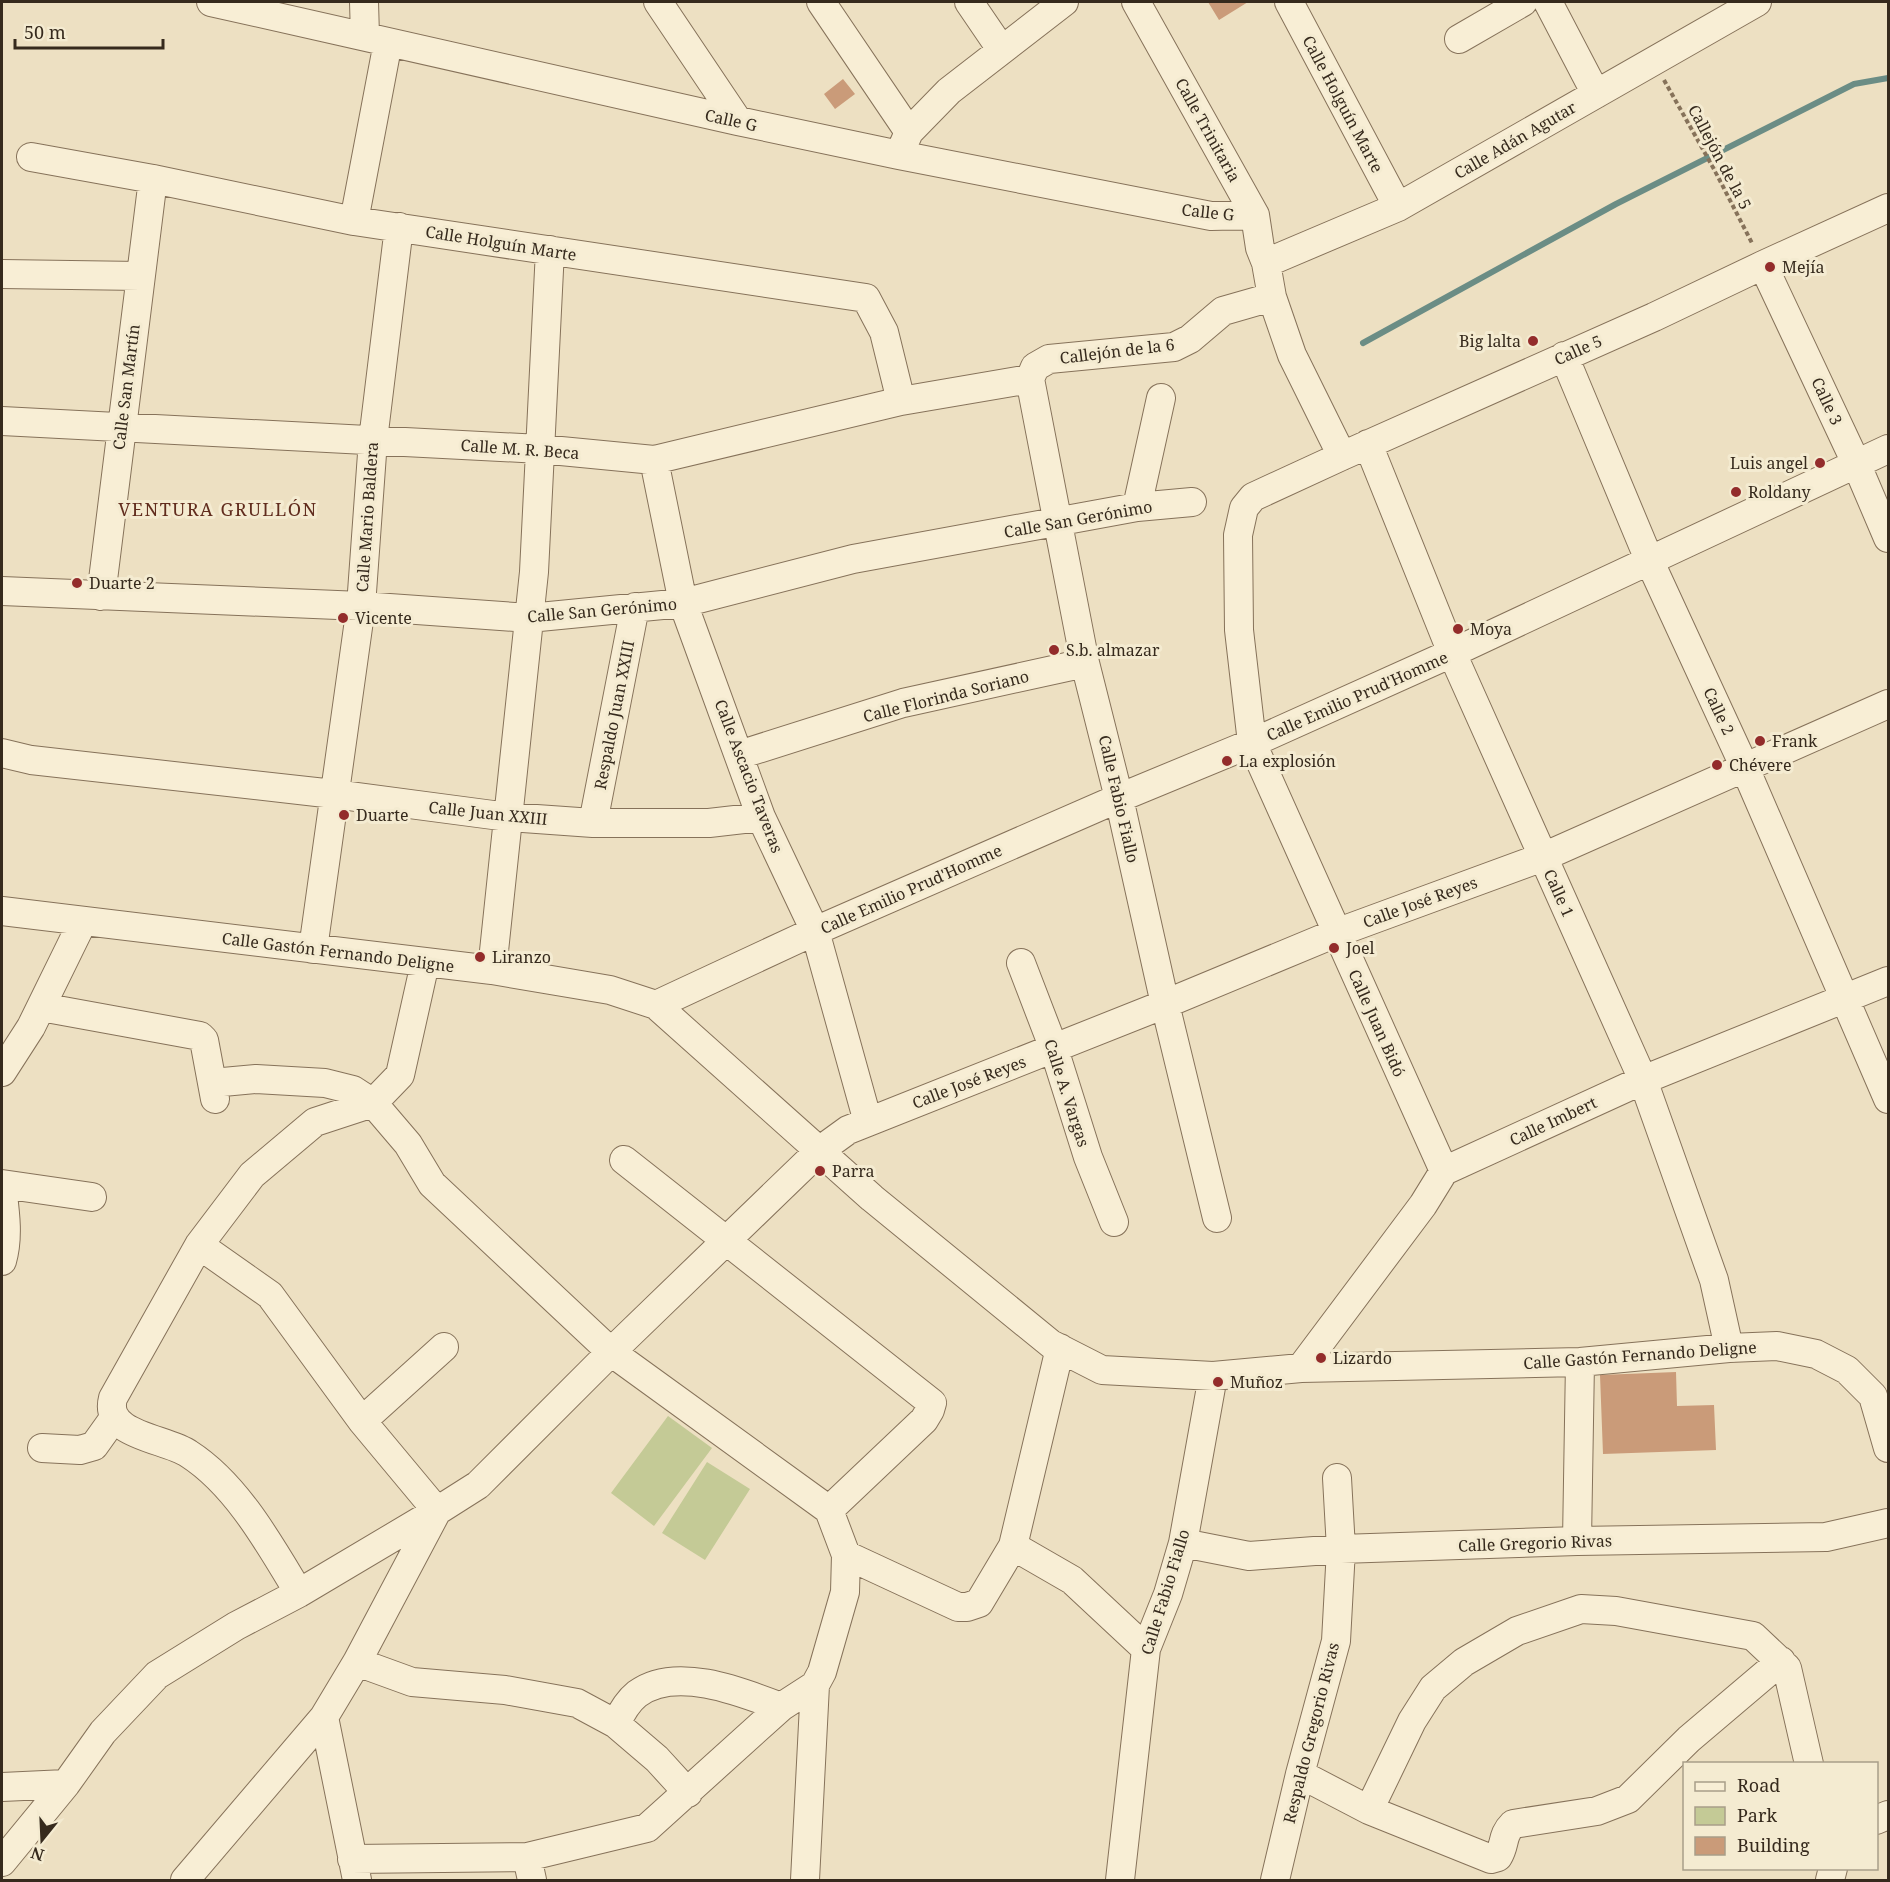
<svg xmlns="http://www.w3.org/2000/svg" width="1890" height="1882" font-family="'Noto Serif',serif">
	<rect width="100%" height="100%" fill="#ede0c2"/>
	<path fill="#c4ca96" d="M668 1416 712 1448 654 1526 611 1493Z
		M707 1462 750 1489 705 1560 662 1533Z"/>
	<g fill="none" stroke-linecap="round" stroke-linejoin="round">
		<path stroke="#6b8d85" stroke-width="6" d="M1363 343 1616 204 1854 84 1888 78"/>
	</g>
	<path fill="#ca9b79" d="M1208 2H1248L1219 20Z
		M843 79 855 94 835 109 824 94Z
		M1676 1372 1677 1406 1714 1405 1716 1450 1603 1454 1600 1375Z"/>
	<g fill="none" stroke-linecap="round" stroke-linejoin="round">
		<g stroke="#86725a" stroke-width="30">
			<path id="minor" d="M211 2 738 121 899 155 1211 216 1255 215
				M364 2 365 36
				M658 2 738 121
				M821 2 909 132
				M969 2 1001 49
				M1136 2 1255 215 1260 248 1266 263 1272 297 1292 355 1342 456
				M1289 2 1398 207
				M1548 2 1596 94
				M1459 39 1523 2
				M899 155 909 132 949 91 1064 2
				M31 157 153 179 354 221 866 298 884 332 901 401
				M354 221 388 42
				M1266 263 1398 207 1757 2
				M1763 265 1856 463 1888 538
				M2 274 140 276
				M1564 356 1650 562 1745 768 1888 1099
				M1030 379 1085 663 1119 798 1165 1004 1217 1218
				M1030 379 1035 367 1049 359 1174 347 1190 339 1223 311 1272 297
				M2 421 540 449 654 460 901 401 1030 379
				M1368 444 1452 653 1643 1080 1714 1280 1729 1348
				M654 460 683 603 761 817 815 931 868 1122
				M1137 507 1161 398
				M2 591 361 606 529 618 683 603 853 559 1137 507 1192 502
				M101 596 153 179
				M2 753 31 760 334 794 508 817 593 823H709L761 817
				M739 755 903 703 1085 663
				M593 823 635 607
				M2 911 492 970 610 990 656 1005 872 1198 1051 1344 1102 1370 1213 1376 1301 1368 1580 1362 1729 1348 1777 1346 1816 1354 1847 1370 1873 1396 1888 1448
				M313 949 361 606 373 440 399 227
				M1021 963 1054 1049 1088 1157 1114 1222
				M492 970 534 572 550 250
				M656 1005 815 931 1119 798 1252 743 1452 653 1888 449
				M41 1007 200 1036 204 1040 215 1099
				M2 1072 31 1027 83 921
				M212 1083 256 1079 325 1083 353 1090 373 1103 408 1144 432 1184 611 1352 829 1510 846 1555 845 1592 822 1672 815 1685 781 1707 647 1828 527 1857 352 1859
				M624 1160 932 1403 930 1410 924 1420 829 1510
				M1444 1171 1252 743 1239 630 1238 535 1244 508 1253 497 1342 456 1654 317 1763 265 1888 208
				M2 1184 92 1197
				M2 1187C5 1211 9 1237 2 1261
				M1301 1368 1423 1205 1444 1171 1643 1080 1888 981
				M362 1421 444 1347
				M42 1448 80 1450 94 1446 114 1418
				M1577 1541 1580 1362
				M1183 1543 1249 1556 1341 1549 1577 1541 1826 1537 1888 1523
				M1013 1546 1072 1580 1146 1649
				M846 1555 958 1607H967L979 1603 1013 1546 1060 1348
				M299 1593C270 1545 237 1485 189 1454 166 1438 103 1436 113 1398L199 1245 252 1175 315 1122 373 1103 400 1075 425 963
				M357 1662 412 1682 505 1690 577 1703 616 1724 657 1759 688 1793
				M324 1717 357 1880
				M616 1724C621 1713 627 1702 637 1694 675 1665 742 1692 781 1707
				M1300 1774 1369 1810 1491 1859 1498 1857C1506 1844 1501 1836 1513 1824L1597 1811 1628 1799 1689 1739 1781 1661
				M2 1787 66 1784 103 1732 157 1675 236 1626 299 1593 437 1511 478 1485 611 1352 819 1151 848 1130 1165 1004 1336 933 1543 857 1888 704
				M1369 1810 1412 1721 1433 1688 1464 1662 1517 1631 1581 1609 1616 1611 1753 1636 1787 1668 1809 1764
				M1876 1820 1888 1815
				M527 1857 532 1880
				M2 1862 66 1784
				M185 1880 324 1717 357 1662 437 1511 362 1421 270 1295 199 1245
				M805 1880 815 1685
				M1120 1880 1146 1649 1168 1594 1183 1543 1213 1376
				M1275 1880 1300 1774 1336 1641 1341 1549 1337 1478
				M1830 1880 1833 1868"/>
		</g>
		<path stroke="#86725a" stroke-width="4" stroke-dasharray="4.5 3" stroke-linecap="butt" d="M1664 80 1715 171 1753 245"/>
		<use href="#minor" stroke="#f8eed5" stroke-width="28"/>
	</g>
	<g fill="#932c2b" stroke="#f4ebd1" stroke-width="2">
		<circle cx="1770" cy="267" r="6"/>
		<circle cx="1533" cy="341" r="6"/>
		<circle cx="1820" cy="463" r="6"/>
		<circle cx="1736" cy="492" r="6"/>
		<circle cx="77" cy="583" r="6"/>
		<circle cx="343" cy="618" r="6"/>
		<circle cx="1458" cy="629" r="6"/>
		<circle cx="1054" cy="650" r="6"/>
		<circle cx="1760" cy="741" r="6"/>
		<circle cx="1227" cy="761" r="6"/>
		<circle cx="1717" cy="765" r="6"/>
		<circle cx="344" cy="815" r="6"/>
		<circle cx="1334" cy="948" r="6"/>
		<circle cx="480" cy="957" r="6"/>
		<circle cx="820" cy="1171" r="6"/>
		<circle cx="1321" cy="1358" r="6"/>
		<circle cx="1218" cy="1382" r="6"/>
	</g>
	<g text-anchor="middle" dominant-baseline="central" stroke-width="6" stroke-linejoin="round" paint-order="stroke">
		<g font-size="16" fill="#362a1d" stroke="#f4ebd1">
			<text transform="translate(1343 104) rotate(62)">Calle Holguín Marte</text>
			<text transform="translate(731 120) rotate(12)">Calle G</text>
			<text transform="translate(1208 130) rotate(61)">Calle Trinitaria</text>
			<text transform="translate(1515 140) rotate(-30)">Calle Adán Agutar</text>
			<text transform="translate(1720 157) rotate(62)">Callejón de la 5</text>
			<text transform="translate(1208 212) rotate(6)">Calle G</text>
			<text transform="translate(501 243) rotate(9)">Calle Holguín Marte</text>
			<text transform="translate(1578 350) rotate(-24)">Calle 5</text>
			<text transform="translate(1117 351) rotate(-7)">Callejón de la 6</text>
			<text transform="translate(126 387) rotate(-83)">Calle San Martín</text>
			<text transform="translate(1827 401) rotate(65)">Calle 3</text>
			<text transform="translate(520 449) rotate(4)">Calle M. R. Beca</text>
			<text transform="translate(367 517) rotate(-86)">Calle Mario Baldera</text>
			<text transform="translate(1078 519) rotate(-10)">Calle San Gerónimo</text>
			<text transform="translate(602 610) rotate(-5)">Calle San Gerónimo</text>
			<text transform="translate(946 696) rotate(-14)">Calle Florinda Soriano</text>
			<text transform="translate(1357 696) rotate(-24)">Calle Emilio Prud'Homme</text>
			<text transform="translate(1719 711) rotate(65)">Calle 2</text>
			<text transform="translate(614 715) rotate(-79)">Respaldo Juan XXIII</text>
			<text transform="translate(749 776) rotate(69)">Calle Ascacio Taveras</text>
			<text transform="translate(1119 799) rotate(77)">Calle Fabio Fiallo</text>
			<text transform="translate(488 813) rotate(6)">Calle Juan XXIII</text>
			<text transform="translate(911 889) rotate(-24)">Calle Emilio Prud'Homme</text>
			<text transform="translate(1559 893) rotate(66)">Calle 1</text>
			<text transform="translate(1420 902) rotate(-20)">Calle José Reyes</text>
			<text transform="translate(338 952) rotate(7)">Calle Gastón Fernando Deligne</text>
			<text transform="translate(1377 1023) rotate(66)">Calle Juan Bidó</text>
			<text transform="translate(969 1082) rotate(-21)">Calle José Reyes</text>
			<text transform="translate(1067 1093) rotate(72)">Calle A. Vargas</text>
			<text transform="translate(1553 1121) rotate(-25)">Calle Imbert</text>
			<text transform="translate(1640 1355) rotate(-4)">Calle Gastón Fernando Deligne</text>
			<text transform="translate(1535 1543) rotate(-2)">Calle Gregorio Rivas</text>
			<text transform="translate(1165 1592) rotate(-73)">Calle Fabio Fiallo</text>
			<text transform="translate(1311 1733) rotate(-76)">Respaldo Gregorio Rivas</text>
		</g>
		<g font-size="16" fill="#362a1d" stroke="#f4ebd1" text-anchor="start">
			<text x="1782" y="267">Mejía</text>
			<text x="1521" y="341" text-anchor="end">Big lalta</text>
			<text x="1808" y="463" text-anchor="end">Luis angel</text>
			<text x="1748" y="492">Roldany</text>
			<text x="89" y="583">Duarte 2</text>
			<text x="355" y="618">Vicente</text>
			<text x="1470" y="629">Moya</text>
			<text x="1066" y="650">S.b. almazar</text>
			<text x="1772" y="741">Frank</text>
			<text x="1239" y="761">La explosión</text>
			<text x="1729" y="765">Chévere</text>
			<text x="356" y="815">Duarte</text>
			<text x="1346" y="948">Joel</text>
			<text x="492" y="957">Liranzo</text>
			<text x="832" y="1171">Parra</text>
			<text x="1333" y="1358">Lizardo</text>
			<text x="1230" y="1382">Muñoz</text>
		</g>
		<g font-size="18" letter-spacing="1.5" fill="#612d1e" stroke="#f4ebd1">
			<text x="218" y="509">VENTURA GRULLÓN</text>
		</g>
	</g>
	<rect width="1890" height="1882" fill="none" stroke="#362a1d" stroke-width="6"/>
	<rect x="1683" y="1762" width="195" height="108" fill="#f4ebd1" stroke="#a89e89" stroke-width="1.5"/>
	<rect x="1695" y="1782" width="30" height="9" fill="#f8eed5" stroke="#a89e89" stroke-width="1.5"/>
	<text x="1737" y="1792" font-size="18" fill="#362a1d">Road</text>
	<rect x="1695" y="1807" width="30" height="18" fill="#c4ca96" stroke="#a89e89" stroke-width="1.5"/>
	<text x="1737" y="1822" font-size="18" fill="#362a1d">Park</text>
	<rect x="1695" y="1837" width="30" height="18" fill="#ca9b79" stroke="#a89e89" stroke-width="1.5"/>
	<text x="1737" y="1852" font-size="18" fill="#362a1d">Building</text>
	<g transform="translate(42 1840) rotate(198)" stroke="#f4ebd1" stroke-width="4.5" paint-order="stroke">
	<path d="M0-4.5L10 22L0 15L-10 22Z" fill="#362a1d"/>
	<text y="-9" font-size="16" font-weight="bold" text-anchor="middle" fill="#362a1d">N</text>
	</g>
	<path d="M15 39v9h148v-9" fill="none" stroke="#362a1d" stroke-width="3"/>
	<text x="24" y="39" font-size="18" fill="#362a1d" stroke="#f4ebd1" stroke-width="4.5" paint-order="stroke">50 m</text>
</svg>
